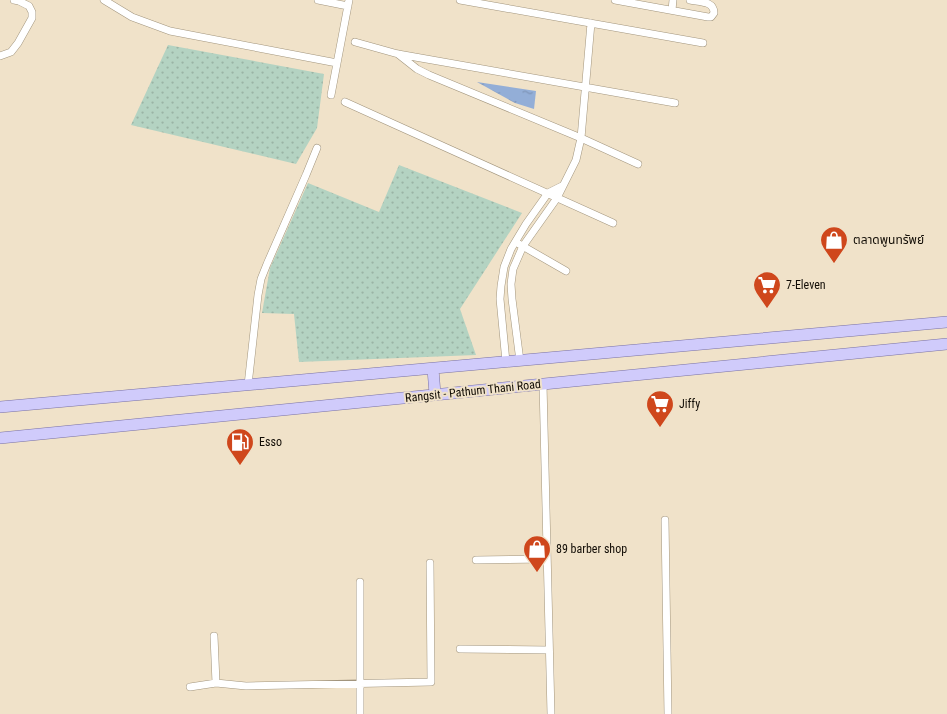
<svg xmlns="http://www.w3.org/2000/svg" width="947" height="714" font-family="'Roboto Condensed','Noto Sans Thai',sans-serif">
	<defs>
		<pattern id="grass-dots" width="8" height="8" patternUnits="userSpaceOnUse" patternTransform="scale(1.25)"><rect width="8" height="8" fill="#b4d3c2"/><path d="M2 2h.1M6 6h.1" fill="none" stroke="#9ab4a5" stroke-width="1.8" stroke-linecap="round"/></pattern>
		<pattern id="water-ripples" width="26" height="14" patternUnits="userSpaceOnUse" patternTransform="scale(1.25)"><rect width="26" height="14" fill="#93aed7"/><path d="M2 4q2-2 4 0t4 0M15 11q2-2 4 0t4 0" fill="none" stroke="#7e94b7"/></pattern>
	</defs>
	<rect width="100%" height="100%" fill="#f0e2c9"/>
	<path fill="url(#grass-dots)" d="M168 45 324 74 317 128 296 164 131 125Z
		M399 165 522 213 460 309 476 355 299 362 294 314 262 313 270 268 308 183 379 212Z"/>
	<path fill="url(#water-ripples)" d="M477 82 536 91 534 109 515 103Z"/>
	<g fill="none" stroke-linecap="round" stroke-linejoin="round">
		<g stroke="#a2957d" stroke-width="8">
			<path id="minor" d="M104 0 132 17 170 31 337 63
				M318 0 348 6
				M460 0 703 43
				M615 0 708 17H711L714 13C714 1 700 2 690 0
				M672 10 673 0
				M355 42 398 54 675 103
				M398 54 417 69 429 75 581 138 638 164
				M0 56 11 52 18 43 32 18V12L29 6 19 1 14 0
				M331 95 349 0
				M345 102 613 223
				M519 244 566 271
				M520 361 512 299 511 284 513 269 523 246 557 198 576 160 581 138 591 23
				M506 362 500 299 501 286 504 267 511 249 526 224 548 193 562 186
				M543 384 551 714
				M248 385 258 295 261 279 267 264 306 175 317 148
				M665 520 668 714
				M476 560 547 559
				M360 582V714
				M214 636 216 683
				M460 649 549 650
				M190 687 216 683 246 686 431 682 430 563"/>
		</g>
		<g stroke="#7971a3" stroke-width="12">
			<path id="primary" d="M433 369 435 394
				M0 407 947 322
				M0 438 947 344"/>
		</g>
		<use href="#minor" stroke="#fff" stroke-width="7"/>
		<use href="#primary" stroke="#d0cbfb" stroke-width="11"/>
	</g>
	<defs>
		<g id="shop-pin" transform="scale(1.4375)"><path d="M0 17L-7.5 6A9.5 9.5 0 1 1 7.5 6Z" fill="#cf471c" stroke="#f0e2c9"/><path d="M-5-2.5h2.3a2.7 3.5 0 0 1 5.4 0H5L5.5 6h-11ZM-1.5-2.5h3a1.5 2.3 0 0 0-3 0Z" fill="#fff"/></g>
		<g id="supermarket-pin" transform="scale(1.4375)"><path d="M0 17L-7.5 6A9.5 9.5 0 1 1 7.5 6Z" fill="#cf471c" stroke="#f0e2c9"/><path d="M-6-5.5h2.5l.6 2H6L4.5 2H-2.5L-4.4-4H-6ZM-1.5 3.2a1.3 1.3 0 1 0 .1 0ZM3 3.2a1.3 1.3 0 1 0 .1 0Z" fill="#fff"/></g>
		<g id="fuel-pin" transform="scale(1.4375)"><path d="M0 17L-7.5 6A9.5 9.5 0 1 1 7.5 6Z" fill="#cf471c" stroke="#f0e2c9"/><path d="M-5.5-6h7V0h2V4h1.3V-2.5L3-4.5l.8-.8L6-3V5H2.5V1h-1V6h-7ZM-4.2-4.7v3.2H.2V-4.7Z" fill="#fff"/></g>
	</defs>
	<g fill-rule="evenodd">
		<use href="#shop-pin" x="834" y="240"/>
		<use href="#supermarket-pin" x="767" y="285"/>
		<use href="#supermarket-pin" x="660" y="404"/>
		<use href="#fuel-pin" x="240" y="442"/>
		<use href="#shop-pin" x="537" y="549"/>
	</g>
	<g text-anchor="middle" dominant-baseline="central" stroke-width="4" stroke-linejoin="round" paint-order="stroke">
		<g font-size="12" fill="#110c05" stroke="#f0e2c9" text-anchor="start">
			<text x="853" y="240">ตลาดพูนทรัพย์</text>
			<text x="786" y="285">7-Eleven</text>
			<text x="679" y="404">Jiffy</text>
			<text x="259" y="442">Esso</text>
			<text x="556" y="549">89 barber shop</text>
		</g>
		<g font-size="12" fill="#110c05" stroke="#f0e2c9">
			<text transform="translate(473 391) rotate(-6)">Rangsit - Pathum Thani Road</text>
		</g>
	</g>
</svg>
